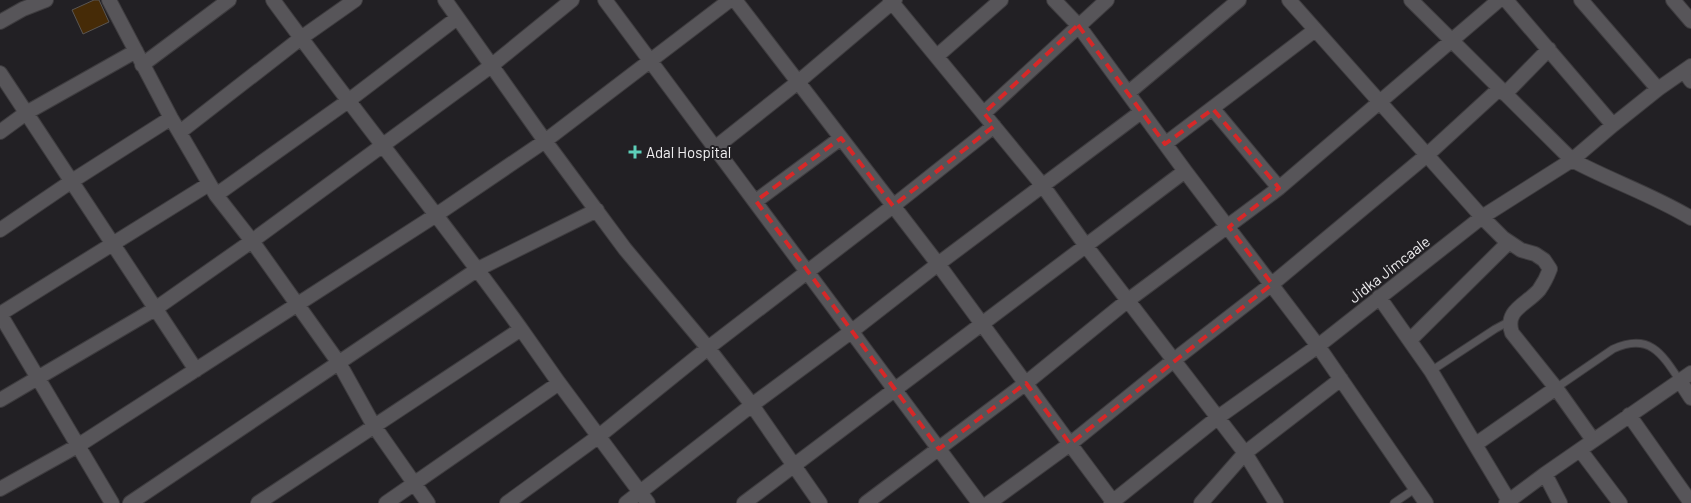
<svg xmlns="http://www.w3.org/2000/svg" width="1691" height="503" font-family="Barlow,sans-serif">
	<rect width="100%" height="100%" fill="#222024"/>
	<path fill="#462b07" stroke="#595552" d="M94 0H99L109 22 83 34 72 10Z"/>
	<g fill="none" stroke-linecap="round" stroke-linejoin="round">
		<g stroke="#3e3c3f" stroke-width="9">
			<path id="lane" d="M1431 371 1495 329 1510 321
				M1556 388 1613 349C1649 333 1661 352 1680 381
				M1394 503 1416 488"/>
		</g>
		<g stroke="#3e3c3f" stroke-width="16">
			<path id="street" d="M109 0 171 118 216 195 252 241 339 363 374 426 428 503
				M273 0C354 111 441 218 521 329
				M445 0 545 141 625 249 708 348 752 405 820 503
				M605 0 979 503
				M735 0 938 264 1070 444 1114 503
				M890 0 1043 186 1086 246 1245 453 1276 503
				M1054 0 1078 25 1185 171 1318 346 1426 503
				M1289 0 1482 217 1503 238 1521 250 1535 254 1544 260 1550 269C1547 277 1544 283 1539 290 1526 305 1504 310 1512 333L1556 388
				M1411 0 1572 160C1611 181 1653 195 1691 218
				M1506 0 1613 125
				M1581 0 1658 89
				M1673 0 1691 21
				M0 22 23 9 46 0
				M937 56 1001 0
				M142 65 229 0
				M1684 71 1691 81
				M0 73 196 370
				M1128 93 1239 0
				M1505 94 1549 49
				M1213 109 1279 188
				M984 113 1107 0
				M0 132 26 113 136 51
				M180 132 301 38 355 0
				M1165 144 1315 30
				M716 147 798 82 895 0
				M216 195 348 101 457 18
				M756 201 841 138
				M0 230 72 181 171 118
				M1379 297 1431 371 1509 501
				M0 314 209 184
				M0 314 112 503
				M1410 340 1509 242
				M1680 381 1691 398
				M0 400 155 309 252 241 491 66 572 0
				M1629 415 1691 503
				M1476 444 1556 388 1593 440
				M1580 450 1620 503
				M1545 474 1560 503
				M0 489 79 445 436 215 545 141 730 0
				M130 503 478 269 597 210
				M258 503 521 329 559 383 648 503
				M386 503 559 383
				M507 503 599 436 708 348 893 206 994 126
				M626 503 752 405 852 331 938 264 1141 112
				M744 503 1185 171
				M866 503 1026 383 1127 301 1279 188 1499 0
				M989 503 1070 444 1174 360 1272 284 1427 155 1499 89
				M1111 503 1217 418 1318 346 1482 217 1572 160 1613 125 1658 89 1691 66
				M1201 503 1245 453 1341 379
				M1506 503 1545 474 1691 373"/>
		</g>
		<use href="#lane" stroke="#575559" stroke-width="7"/>
		<use href="#street" stroke="#575559" stroke-width="14"/>
	</g>
	<path fill="none" stroke="#d62828" stroke-width="4" stroke-dasharray="10 6" stroke-linejoin="round" d="M1078 25 1165 144 1213 109 1279 188 1229 227 1272 284 1070 444 1026 383 939 449 756 201 841 138 893 206 994 126 984 113Z"/>
	<path fill="#5dceb8" stroke="#222024" stroke-width="2" d="M632.5 144.5h5v5h5v5h-5v5h-5v-5h-5v-5h5z"/>
	<g text-anchor="middle" dominant-baseline="central" stroke-width="4" stroke-linejoin="round" paint-order="stroke">
		<g font-size="15" fill="#f0eff1" stroke="#222024" text-anchor="start">
			<text x="646" y="152">Adal Hospital</text>
		</g>
		<g font-size="15" fill="#f0eff1" stroke="#222024">
			<text transform="translate(1389 269) rotate(-38)">Jidka Jimcaale</text>
		</g>
	</g>
</svg>
